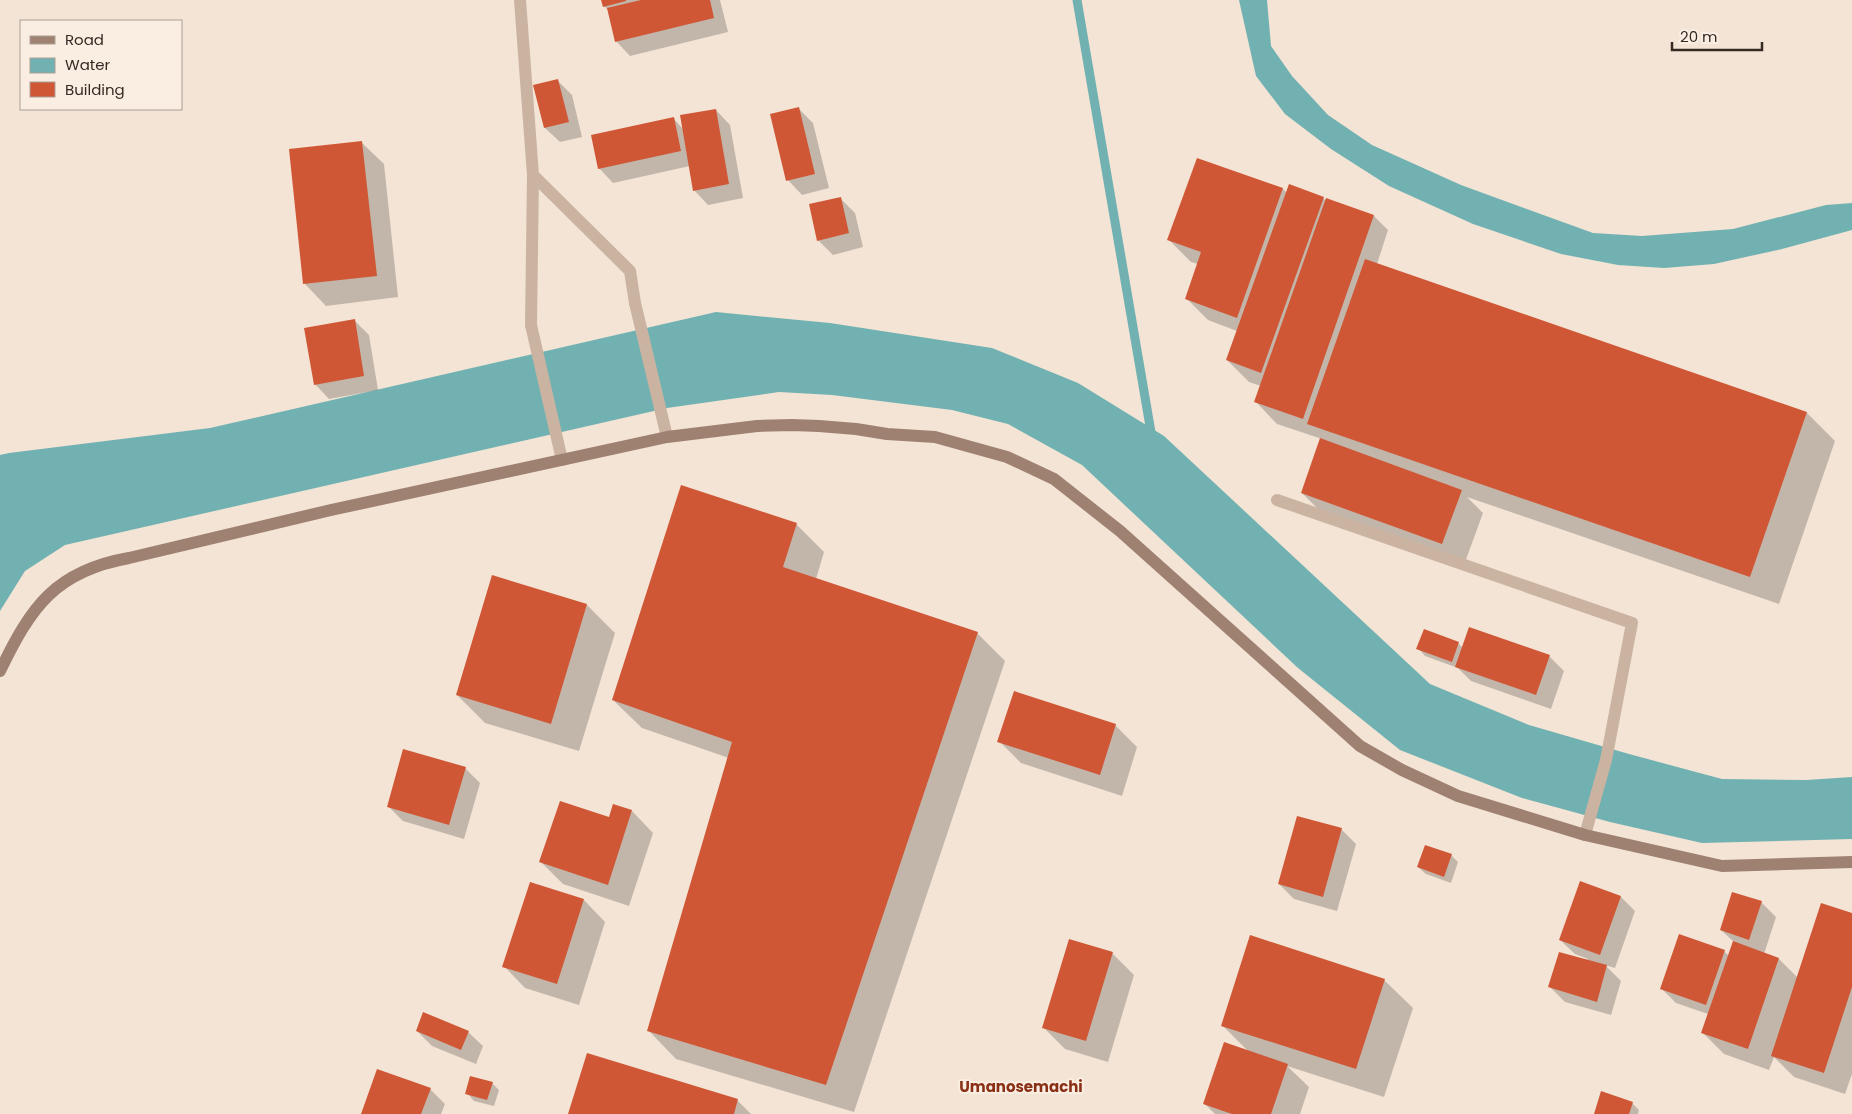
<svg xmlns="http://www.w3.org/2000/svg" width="1852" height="1114" font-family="Poppins,sans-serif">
	<rect width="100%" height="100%" fill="#f3e4d5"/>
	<path fill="#72b1b2" d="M1239 0H1267L1271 46 1292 76 1328 115 1372 145 1461 185 1593 233 1642 236 1733 229 1826 205 1852 203V230L1782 249 1714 264 1664 268 1618 265 1561 254 1473 224 1389 186 1331 149 1285 114 1256 76Z
		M716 312 830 323 992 348 1078 383 1164 436 1430 684 1529 725 1629 754 1722 779 1806 780 1852 777V839L1702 843 1610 822 1522 798 1400 750 1298 668 1082 465 1008 424 952 410 832 395 779 392 667 408 65 545 25 571 0 611V455L9 453 210 428Z"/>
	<path fill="#0003" d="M602 0H720L728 32 630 56 616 41 608 10 604 6Z
		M558 81 572 95 582 137 560 142 545 128Z
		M798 108 813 123 829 188 802 195 788 180Z
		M716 110 730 125 743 198 708 205 694 190 690 166 613 183 599 168 674 119 683 129Z
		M362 143 384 164 398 297 326 306 305 284Z
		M1198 159 1283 189 1287 193 1323 198 1326 201 1374 216 1388 230 1377 264 1807 413 1835 441 1779 604 1467 497 1483 513 1464 565 1324 515 1302 493 1322 439 1277 424 1256 402 1261 386 1249 382 1227 360 1237 331 1208 320 1186 298 1198 264 1191 262 1169 240Z
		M840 198 855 213 863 247 833 255 818 240Z
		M354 320 369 335 378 390 329 399 315 384Z
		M796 524 824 552 816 579 977 633 1005 661 854 1112 676 1059 648 1030 729 758 642 728 613 700Z
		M587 605 615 633 579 751 485 723 457 695Z
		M1458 643 1463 648 1549 656 1564 671 1551 709 1471 681 1458 668 1425 656 1418 648Z
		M1115 725 1137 747 1122 796 1021 763 999 741Z
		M465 768 480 783 464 839 403 821 388 806Z
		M614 806 632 811 653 833 629 906 563 884 541 862 610 819Z
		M1341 829 1356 844 1337 911 1294 899 1279 884Z
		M1451 855 1458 862 1451 883 1426 874 1418 867Z
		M1580 883 1621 897 1635 911 1615 968 1605 965 1621 981 1611 1015 1565 1002 1550 987 1588 959 1575 954 1560 940Z
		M584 900 605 922 579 1005 525 988 504 966Z
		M1761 902 1776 917 1764 954 1779 959 1798 978 1852 915V1074L1845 1094 1794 1077 1774 1057 1769 1070 1724 1054 1702 1032 1708 1014 1676 1003 1661 988 1724 951 1729 956 1734 942 1721 930Z
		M1070 941 1113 954 1134 975 1108 1062 1065 1049 1043 1027Z
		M1384 980 1413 1008 1384 1097 1287 1066 1309 1087 1300 1114H1215L1204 1103 1249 1052 1222 1025Z
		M417 1031 468 1032 483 1046 476 1064 432 1046Z
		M588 1054 738 1101 751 1114H569Z
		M492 1083 499 1090 494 1106 474 1101 467 1093Z
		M430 1089 445 1104 441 1114H362Z
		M1632 1103 1639 1110 1638 1114H1596Z"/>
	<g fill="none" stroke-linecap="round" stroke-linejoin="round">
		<path stroke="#72b1b2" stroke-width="9" d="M1077 0 1152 438"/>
	</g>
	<path fill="#d05736" d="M601 0H626V1L603 7Z
		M641 0H710L714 18 615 42 607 8Z
		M558 79 569 122 544 128 533 85Z
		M799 107 815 174 786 181 770 114Z
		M716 109 729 184 693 191 680 115Z
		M674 117 681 151 598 169 591 135Z
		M362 141 377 276 303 284 289 149Z
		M1197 158 1283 188 1237 318 1185 299 1201 252 1167 240Z
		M1289 184 1324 197 1261 373 1226 360Z
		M841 197 849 233 817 241 809 204Z
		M1326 198 1374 215 1303 419 1254 402Z
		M1365 259 1807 412 1750 577 1307 424Z
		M355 319 364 376 314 385 304 328Z
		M1320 438 1462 490 1442 544 1301 493Z
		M681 485 797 523 783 567 978 632 826 1085 647 1031 732 742 612 700Z
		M492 575 587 604 551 724 456 695Z
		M1469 627 1550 655 1536 695 1455 667Z
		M1424 629 1459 642 1452 662 1416 649Z
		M1014 691 1116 724 1100 775 997 742Z
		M403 749 466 767 449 825 387 807Z
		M560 801 609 817 613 804 632 810 608 885 539 862Z
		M1297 816 1342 828 1323 897 1278 884Z
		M1425 845 1452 854 1444 877 1417 867Z
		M1580 881 1621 896 1600 955 1559 940Z
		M530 882 584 899 557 984 502 967Z
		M1732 892 1762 901 1749 940 1720 930Z
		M1821 903 1852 913V987L1824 1073 1771 1056Z
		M1679 934 1725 950 1706 1005 1660 989Z
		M1250 935 1385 979 1356 1069 1221 1026Z
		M1069 939 1113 952 1086 1041 1042 1028Z
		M1733 941 1779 958 1748 1049 1701 1033Z
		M1559 952 1607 965 1597 1002 1548 987Z
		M423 1012 469 1031 461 1050 416 1031Z
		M1224 1042 1288 1064 1271 1114H1232L1203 1104Z
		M587 1053 738 1099 734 1114H568Z
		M377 1069 431 1088 421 1114H361Z
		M470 1076 493 1082 487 1100 465 1094Z
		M1601 1091 1633 1102 1629 1114H1594Z"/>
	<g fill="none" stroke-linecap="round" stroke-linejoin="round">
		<path stroke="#cbb3a1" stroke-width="12" d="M520 0 533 175 630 271 635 303
			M531 325 533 175
			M1277 500 1632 623 1606 760 1585 835"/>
		<path stroke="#cbb3a1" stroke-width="12" d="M635 303 667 437
			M531 325 562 460"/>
		<path stroke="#9f8172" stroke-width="12" d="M0 671C31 607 55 571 129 558L331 510 667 437 757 426 792 425 819 426 856 429 887 434 935 437 1007 457 1054 479 1120 531 1360 746 1402 770 1458 796 1585 835 1722 866 1852 862"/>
	</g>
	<g text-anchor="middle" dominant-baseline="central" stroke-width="4" stroke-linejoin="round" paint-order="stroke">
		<g font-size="15" font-weight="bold" fill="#893017" stroke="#faeee2">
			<text x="1021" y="1086">Umanosemachi</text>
		</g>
	</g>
	<rect x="20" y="20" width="162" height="90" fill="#faeee2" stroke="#ab9f96"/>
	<rect x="30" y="36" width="25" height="8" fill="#9f8172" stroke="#ab9f96"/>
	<text x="65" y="45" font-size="15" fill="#352924">Road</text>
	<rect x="30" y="58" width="25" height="15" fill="#72b1b2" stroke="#ab9f96"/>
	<text x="65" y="70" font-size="15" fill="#352924">Water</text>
	<rect x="30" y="82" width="25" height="15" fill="#d05736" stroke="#ab9f96"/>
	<text x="65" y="95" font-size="15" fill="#352924">Building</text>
	<path d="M1672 42v8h90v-8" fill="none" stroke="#352924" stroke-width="2.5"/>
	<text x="1680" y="42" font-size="15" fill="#352924" stroke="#faeee2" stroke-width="4" paint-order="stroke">20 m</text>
</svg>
